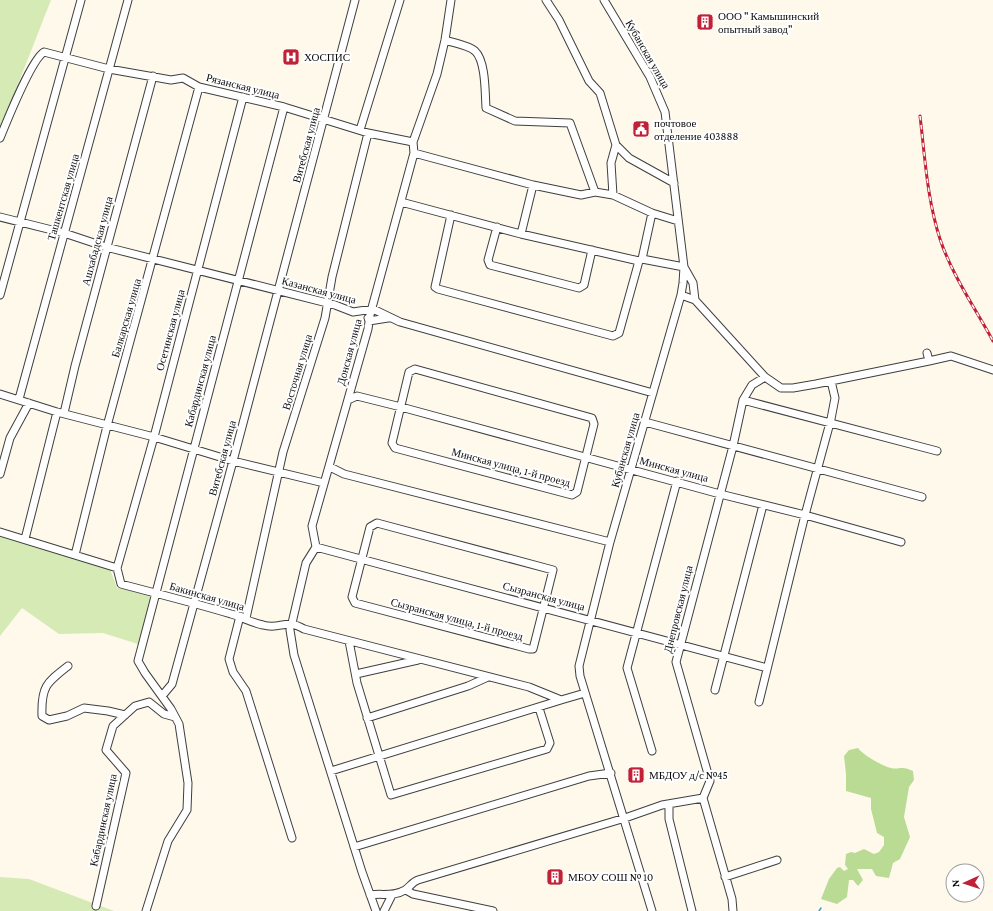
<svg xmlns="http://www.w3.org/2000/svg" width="993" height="911" font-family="'Crimson Pro',serif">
	<rect width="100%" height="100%" fill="#fff9ec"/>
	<path fill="#d5eab5" d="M0 0H51L0 130Z
		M0 536 110 569 117 588 152 595 141 645 103 633 59 634 22 608 0 636Z
		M0 877 29 879 114 911H0Z"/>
	<path fill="#badb94" d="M858 748C863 755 882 766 891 768 900 770 900 765 913 771L914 780 909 787 904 817 910 837 900 859 893 863 889 878 876 876 872 869H857L863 880 858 886 853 880H849L847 897 837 904 821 899 829 879 837 868 840 867 844 871 848 869 845 865 846 854 851 852 855 853 864 849 874 854 879 852 884 845V837L877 833 871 809V798L846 791V774L844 756 849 750Z"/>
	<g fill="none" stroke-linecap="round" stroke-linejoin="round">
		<path stroke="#34a1d1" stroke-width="1.5" d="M819 911 821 908"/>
		<g stroke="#3f3f3f" stroke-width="9">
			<path id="minor" d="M546 0 559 20 589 81 600 93 616 145 629 158 674 183
				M604 0 650 77 665 112 684 267 683 283 681 295 610 542 579 666 580 676 652 911
				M445 40C453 43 468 45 475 51 486 61 485 94 486 108L515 121 570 123 595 192
				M360 130 400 0
				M0 138C7 121 31 60 44 52L109 69 171 80 183 78 199 87 284 107 368 133 413 142
				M414 153 533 185 581 195 595 192 613 195 652 213 678 221
				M613 195 611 163 616 145
				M401 202 521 234 639 261 642 259 684 267 693 283 695 300 765 377 781 388H793L816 384 929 361 927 353
				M451 215 435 287 438 289 613 336 619 333 639 261
				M0 217 64 233 106 247 335 305 353 312 373 309 400 322 653 393
				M497 227 488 260 490 265 579 288 584 285 592 250
				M521 234 533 185
				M642 259 652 213
				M0 295 81 0
				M681 295 695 300
				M368 318 369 321 388 318
				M929 361 951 356 993 370
				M415 369 592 418 594 424 577 492 572 495 395 448 392 443 409 372Z
				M0 394 57 412 154 437 233 461 324 483
				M19 399 128 0
				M348 400 357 396 401 407 720 494 805 515 901 542
				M743 400 937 451
				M64 413 75 366 153 76
				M645 422 922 497
				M330 467 344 474 610 542
				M0 474 10 438 29 403
				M377 523 553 570 533 649H529L355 603 352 597 370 527Z
				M0 532 117 568 121 584C158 594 195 603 231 614 242 617 252 623 263 625 281 630 285 618 304 629L529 687 561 700 585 693
				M25 539 57 412
				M316 547 767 668
				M75 555 107 426 199 87
				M117 568 154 437 243 97
				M240 616 229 659 233 672 246 691 292 838
				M246 618 283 452 325 318 332 277 368 133
				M292 623 306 563 316 547 312 526 368 329 370 315 414 153 413 142 437 74 445 40 451 0
				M290 630 294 655 362 872 376 911
				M349 641 357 683 391 795 547 749 550 743 539 708
				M68 666C46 683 41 687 42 716L49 720 67 716 84 708 108 711 125 715
				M356 674 418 660
				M715 690 763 505
				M162 696 172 684 233 461 355 0
				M759 702 805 515 831 419 835 398 831 381
				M367 718 468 686 488 677
				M652 751 627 668 677 481
				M331 771 561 700
				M669 804V819L692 911
				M354 847 589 776 611 773
				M725 877 777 860
				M406 890 413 894 493 911
				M370 895C381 893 394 897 405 890 410 887 412 882 418 880L625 818 662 805 703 798
				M96 906 126 773 106 750 113 726 135 706 149 702 164 714 175 717
				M146 911 168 841 187 810 188 783 179 724 171 709 145 673 138 661 284 107
				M384 911 392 895
				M733 911 732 899 703 798 710 781 676 662 733 446 743 400 752 385 765 377"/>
		</g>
		<use href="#minor" stroke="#fff" stroke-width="7"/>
		<g stroke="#c02137" stroke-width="3">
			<path id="rail" d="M920 116C925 157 927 199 940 239 952 275 975 308 993 341"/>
		</g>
		<use href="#rail" stroke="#fff" stroke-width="1.5" stroke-dasharray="4.5" stroke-linecap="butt"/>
	</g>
	<defs>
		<g id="building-square" transform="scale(0.9)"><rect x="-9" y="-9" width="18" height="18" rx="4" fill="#c02137" stroke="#fff"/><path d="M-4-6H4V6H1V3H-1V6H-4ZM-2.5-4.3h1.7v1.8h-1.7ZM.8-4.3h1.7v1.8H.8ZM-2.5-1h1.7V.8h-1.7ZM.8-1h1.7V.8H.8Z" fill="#fff"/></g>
		<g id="hospital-square" transform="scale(0.9)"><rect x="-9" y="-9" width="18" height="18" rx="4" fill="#c02137" stroke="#fff"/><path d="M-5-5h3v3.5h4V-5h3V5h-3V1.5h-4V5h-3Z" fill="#fff"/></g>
		<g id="civic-square" transform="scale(0.9)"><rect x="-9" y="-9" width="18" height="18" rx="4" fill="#c02137" stroke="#fff"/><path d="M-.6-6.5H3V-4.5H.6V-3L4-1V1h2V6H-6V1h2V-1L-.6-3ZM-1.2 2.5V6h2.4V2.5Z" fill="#fff"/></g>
	</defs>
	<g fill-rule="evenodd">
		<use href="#building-square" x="705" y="22"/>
		<use href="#hospital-square" x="291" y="57"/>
		<use href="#civic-square" x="641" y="129"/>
		<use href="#building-square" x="636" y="775"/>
		<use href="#building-square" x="555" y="877"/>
	</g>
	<g text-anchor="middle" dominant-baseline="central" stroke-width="4" stroke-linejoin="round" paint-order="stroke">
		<g font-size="11" fill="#0c0c0c" stroke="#fff" text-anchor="start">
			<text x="718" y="16">ООО " Камышинский<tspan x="718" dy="13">опытный завод"</tspan></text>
			<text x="304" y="57">ХОСПИС</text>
			<text x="654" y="123">почтовое<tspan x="654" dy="13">отделение 403888</tspan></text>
			<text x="649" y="775">МБДОУ д/с №45</text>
			<text x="568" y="877">МБОУ СОШ № 10</text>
		</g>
		<g font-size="11" fill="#0c0c0c" stroke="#fff">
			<text transform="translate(648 54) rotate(60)">Кубанская улица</text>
			<text transform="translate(243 86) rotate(14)">Рязанская улица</text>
			<text transform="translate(306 145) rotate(-75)">Витебская улица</text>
			<text transform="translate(63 197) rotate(-74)">Ташкентская улица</text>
			<text transform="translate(97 241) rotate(-75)">Ашхабадская улица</text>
			<text transform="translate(319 290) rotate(15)">Казанская улица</text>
			<text transform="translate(126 318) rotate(-74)">Балкарская улица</text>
			<text transform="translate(170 330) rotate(-75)">Осетинская улица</text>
			<text transform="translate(349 352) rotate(-75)">Донская улица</text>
			<text transform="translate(297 372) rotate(-73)">Восточная улица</text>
			<text transform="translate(200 381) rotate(-75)">Кабардинская улица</text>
			<text transform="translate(625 450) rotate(-74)">Кубанская улица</text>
			<text transform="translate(222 458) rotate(-75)">Витебская улица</text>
			<text transform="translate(511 467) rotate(15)">Минская улица, 1-й проезд</text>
			<text transform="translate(674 469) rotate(15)">Минская улица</text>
			<text transform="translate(207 596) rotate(16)">Бакинская улица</text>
			<text transform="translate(544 596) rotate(15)">Сызранская улица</text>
			<text transform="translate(678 609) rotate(-76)">Днепровская улица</text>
			<text transform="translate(457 619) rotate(15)">Сызранская улица, 1-й проезд</text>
			<text transform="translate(103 820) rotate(-78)">Кабардинская улица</text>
		</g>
	</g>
	<g transform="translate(965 883) rotate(267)"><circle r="19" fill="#ffffff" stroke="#9e9e9e"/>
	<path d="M0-3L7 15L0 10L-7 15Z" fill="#c02137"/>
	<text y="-6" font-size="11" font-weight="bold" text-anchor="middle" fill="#0c0c0c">N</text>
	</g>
</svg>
